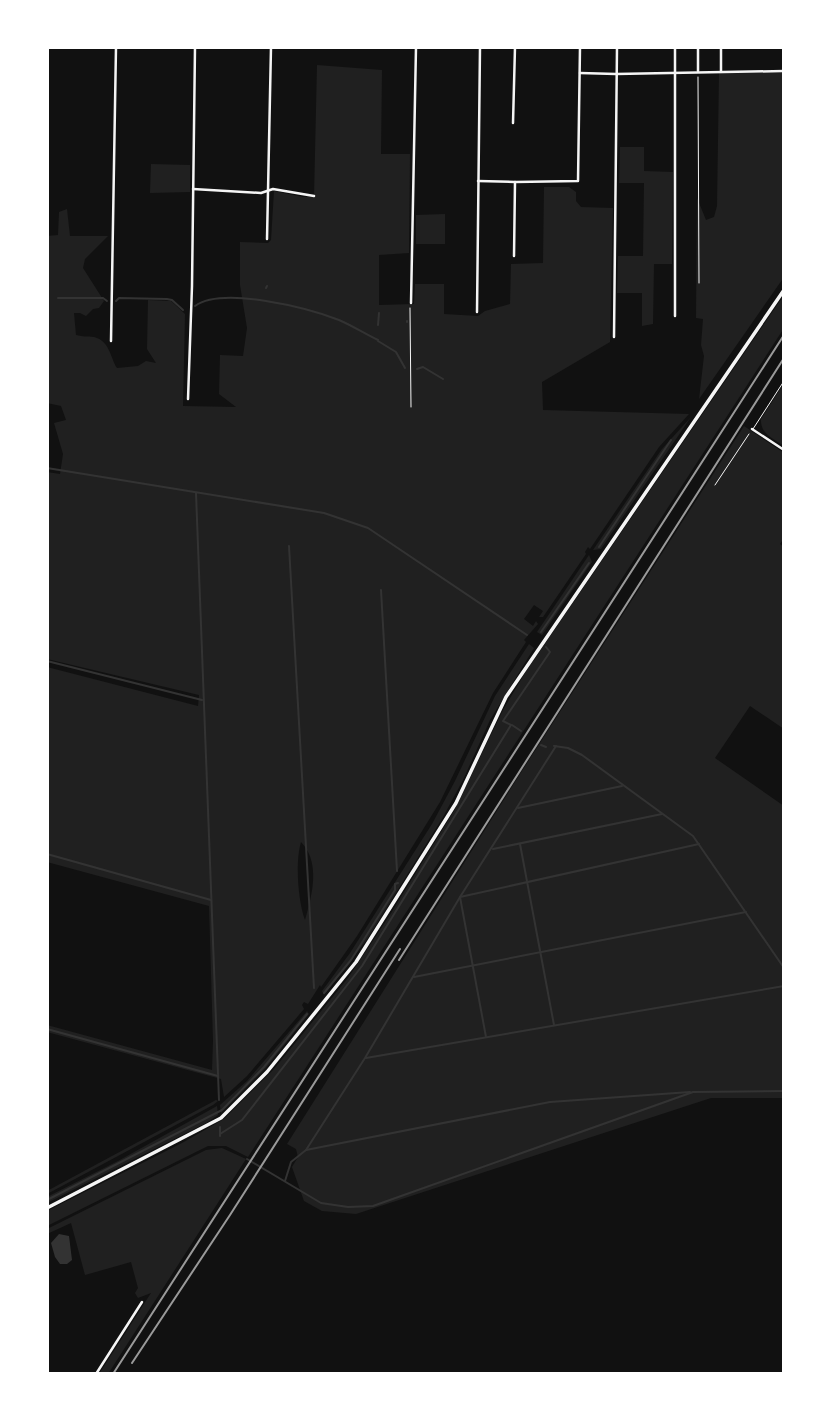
<svg xmlns="http://www.w3.org/2000/svg" width="831" height="1421" viewBox="0 0 831 1421" font-family="'Open Sans',sans-serif">
<style>
.green{fill:#202020;fill-rule:evenodd}
.water{fill:#333}
.lines{fill:none;stroke-linecap:round;stroke-linejoin:round}
.stream{stroke:#333;stroke-width:2}
.path{stroke:#f5f5f5;stroke-width:1}
.service{stroke:#f5f5f5;stroke-width:1}
.minor{stroke:#f5f5f5;stroke-width:2.5}
.tertiary{stroke:#f5f5f5;stroke-width:3.5}
.rail{stroke:#9a9a9a;stroke-width:2}
</style>
<rect width="100%" height="100%" fill="#111"/>
<g class="green">
<path d="M317,65L382,70L381,154H410L409,253L379,255V305L414,304L415,284H444V314L478,316L485,311L510,304L511,264L543,263L544,187H569L576,192V201L581,207L613,208L610,342L542,382L543,410L689,414L659,447L590,549L588,547L585,552L586,554L543,617H539L543,611L534,605L524,619L533,626L536,621L538,624L524,640L526,642L493,693L440,802L357,936L321,987L320,985L308,1004L304,1002L302,1005L304,1009L247,1076L224,1097L221,1079L47,1032V1025L212,1070L213,1041L209,906L47,862V667L198,706L199,695L47,659V472L60,474L63,454L54,423L66,420L61,406L47,403V236L58,235L59,212L67,209L70,236H108L85,259L83,268L104,301L99,308L93,309L86,316L80,313H74L76,335C83,337 87,336 94,337C110,341 110,357 117,368L138,366L146,361L156,363L147,349L148,300L171,301L185,314L183,406L236,407L219,394L220,355L243,356L247,328L240,285V242L268,243L271,240L274,191L303,197H314ZM301,842C321,863 312,895 305,920C298,901 295,862 301,842Z"/>
<polygon points="719,73 784,73 784,277 699,399 704,356 701,345 703,319 696,318 697,198 706,220 714,217 717,206"/>
<polygon points="620,147 644,147 644,171 673,172 672,264 654,264 653,324 642,326 642,293 617,293 618,256 643,256 644,183 619,183"/>
<polygon points="151,164 190,165 190,192 150,193"/>
<polygon points="445,214 445,244 416,244 416,215"/>
<polygon points="784,295 784,328 248,1157 226,1146 208,1146 47,1226 47,1211 182,1143 224,1119 274,1069 348,978 388,918 454,811 503,710 525,673"/>
<path d="M784,383V446C773,438 760,434 761,419Z"/>
<polygon points="691,417 601,549 593,550 662,449"/>
<polygon points="744,426 784,453 784,538 780,544 784,547 784,729 750,706 715,758 784,806 784,1098 711,1098 356,1214 322,1211 304,1201 292,1167 298,1157 296,1149 287,1144 520,774"/>
<polygon points="589,555 592,562 542,635 537,632"/>
<polygon points="529,644 534,648 490,720 463,780 443,817 366,941 324,995 322,991 350,953 432,824 455,781 495,696"/>
<polygon points="307,1011 309,1014 266,1068 221,1113 220,1105 247,1081"/>
<polygon points="216,1100 218,1101 213,1105 47,1194 47,1191"/>
<polygon points="217,1106 218,1115 206,1123 47,1203 47,1197 118,1161"/>
<polygon points="222,1148 246,1159 108,1374 99,1374 151,1293 138,1298 135,1293 138,1288 131,1262 85,1275 71,1223 47,1234 47,1229 206,1150"/>
</g>
<polygon class="water" points="59,1234 69,1236 72,1260 67,1264 60,1264 55,1257 51,1243"/>
<g class="lines">
<g class="stream">
<polyline points="266,288 267,286"/>
<polyline points="58,298 103,298 107,301"/>
<polyline points="116,301 119,298 167,299 172,300 183,310"/>
<path d="M195,306C223,286 308,308 339,320C353,326 367,335 378,340"/>
<polyline points="407,322 407,321"/>
<polyline points="378,325 379,313"/>
<polyline points="378,341 396,352 405,368"/>
<polyline points="417,369 423,367 443,379"/>
<polyline points="47,468 324,513 368,528 527,635"/>
<polyline points="196,493 219,1100"/>
<polyline points="289,546 314,988"/>
<polyline points="599,547 671,440"/>
<polyline points="381,590 397,871"/>
<polyline points="541,632 589,563"/>
<polyline points="47,661 202,700"/>
<polyline points="512,725 521,731"/>
<polyline points="541,745 546,747"/>
<polyline points="554,746 568,748 582,755 693,836 784,968"/>
<polyline points="518,808 622,786"/>
<polyline points="520,844 554,1025"/>
<polyline points="493,849 662,814"/>
<polyline points="47,854 211,900"/>
<polyline points="414,977 746,912"/>
<polyline points="324,993 351,960 395,890 395,884 398,883"/>
<polyline points="47,1029 218,1076"/>
<polyline points="486,1037 460,897 699,844"/>
<polyline points="366,1058 784,986"/>
<polyline points="220,1127 220,1136"/>
<polyline points="220,1134 242,1120 362,966 511,725 503,721 550,652 546,647"/>
<polyline points="306,1150 365,1058 460,897 556,746"/>
<polyline points="247,1159 321,1203 348,1207 373,1206 693,1092 784,1091"/>
<polyline points="285,1181 291,1162 306,1150 550,1102 690,1092"/>
<polyline points="47,1200 222,1110 264,1067 307,1014"/>
</g>
<g class="path">
<polyline points="698,77 699,283"/>
<polyline points="410,308 411,407"/>
<polyline points="715,485 749,434"/>
</g>
<polyline class="service" points="753,429 784,381"/>
<g class="minor">
<polyline points="698,71 698,47"/>
<polyline points="721,71 721,47"/>
<polyline points="580,73 616,74 784,71"/>
<polyline points="513,123 515,47"/>
<polyline points="478,181 515,182 514,256"/>
<polyline points="515,182 578,181 580,47"/>
<polyline points="193,189 261,193 273,189 314,196"/>
<polyline points="267,239 271,47"/>
<polyline points="411,303 416,47"/>
<polyline points="477,312 480,47"/>
<polyline points="675,316 675,47"/>
<polyline points="614,337 617,47"/>
<polyline points="111,341 116,47"/>
<polyline points="188,399 192,286 195,47"/>
<polyline points="752,429 784,450"/>
<polyline points="96,1374 142,1302"/>
</g>
<polyline class="tertiary" points="47,1208 221,1118 267,1072 356,962 456,803 506,697 784,290"/>
<g class="rail">
<polyline points="399,960 784,358"/>
<polyline points="132,1363 230,1215 400,949"/>
<polyline points="113,1374 784,335"/>
</g>
</g>
<rect width="831" height="1421" fill="none" stroke="#ffffff" stroke-width="98"/>
</svg>
